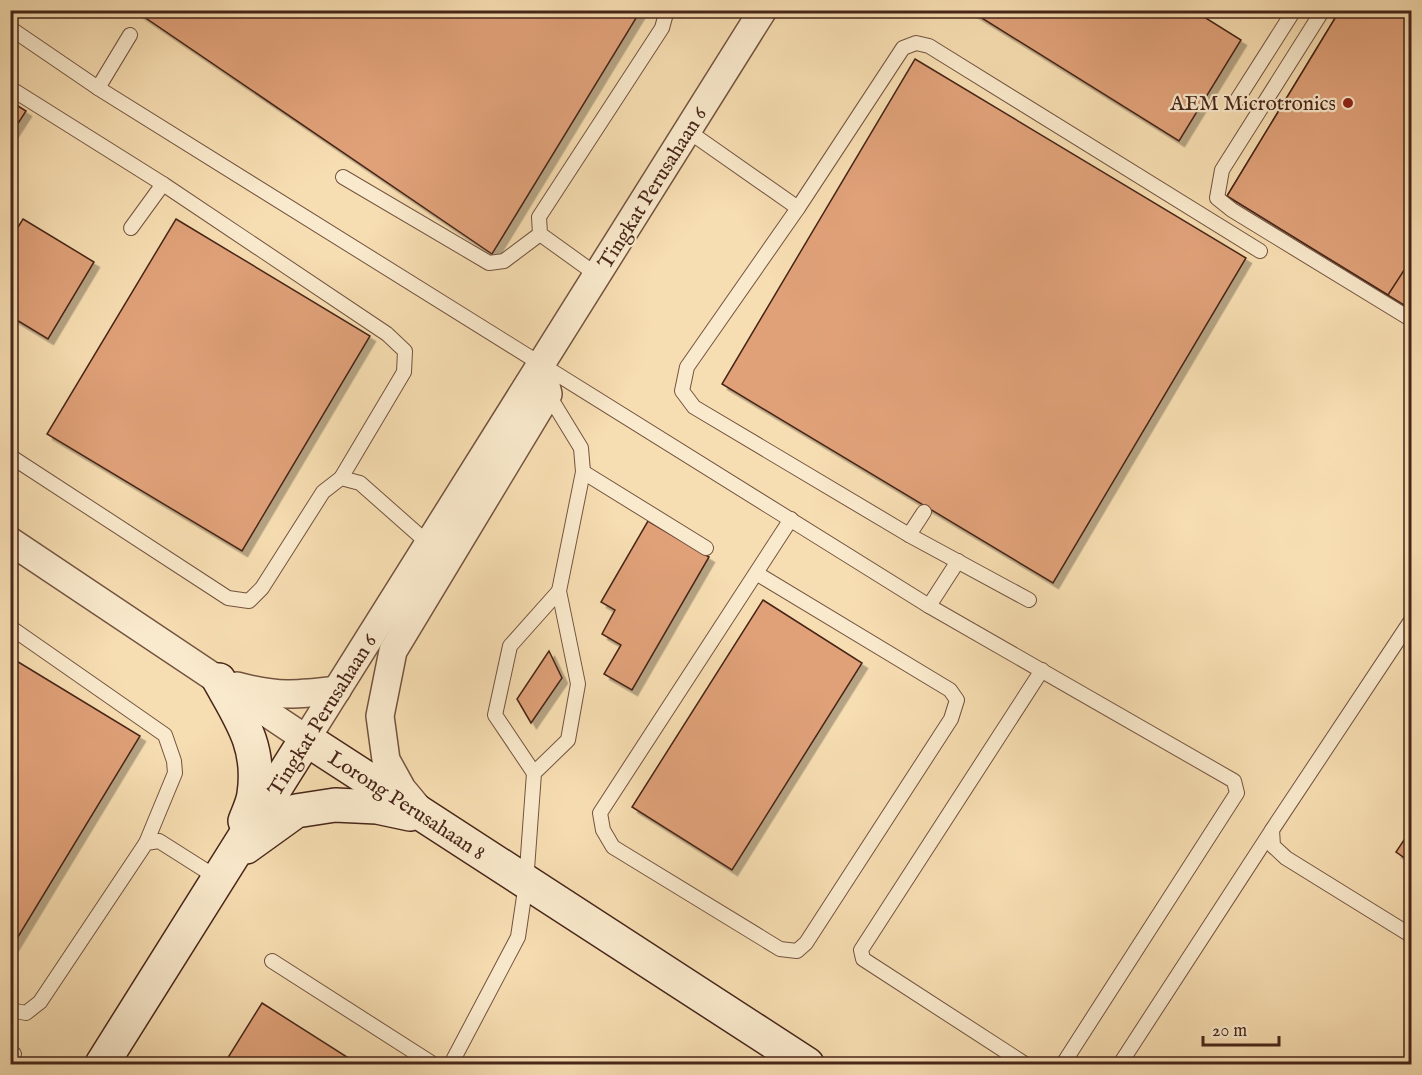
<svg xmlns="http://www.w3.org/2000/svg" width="1422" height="1075" viewBox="0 0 1422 1075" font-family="'IM FELL English',serif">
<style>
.building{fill:#e0a179;stroke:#472519;stroke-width:1.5;filter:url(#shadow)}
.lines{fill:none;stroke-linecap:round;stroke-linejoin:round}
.lane-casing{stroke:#73533f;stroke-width:16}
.street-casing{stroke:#73533f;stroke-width:30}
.secondary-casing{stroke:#472519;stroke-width:36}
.lane{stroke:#faeacd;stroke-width:14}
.street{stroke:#faeacd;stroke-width:27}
.secondary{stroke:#faeacd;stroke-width:33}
.poi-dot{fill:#8f2418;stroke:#faeacd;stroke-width:2}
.labels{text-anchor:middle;stroke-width:4.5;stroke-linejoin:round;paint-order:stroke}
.poi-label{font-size:21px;fill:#472519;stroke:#faeacd;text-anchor:end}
.street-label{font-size:21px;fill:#472519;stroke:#faeacd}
</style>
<defs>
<filter id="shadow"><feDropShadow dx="5.5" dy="5.5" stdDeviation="0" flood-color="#0004"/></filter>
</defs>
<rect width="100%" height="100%" fill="#f7deb2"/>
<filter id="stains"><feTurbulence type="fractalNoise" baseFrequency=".00333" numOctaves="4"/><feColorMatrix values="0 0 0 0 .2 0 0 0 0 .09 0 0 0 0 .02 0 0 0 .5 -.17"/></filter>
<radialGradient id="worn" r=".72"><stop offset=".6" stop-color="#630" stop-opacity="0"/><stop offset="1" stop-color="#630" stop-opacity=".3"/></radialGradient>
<g class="building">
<polygon points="134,10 641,10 492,254"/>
<polygon points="969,10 1193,10 1241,40 1179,141"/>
<polygon points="1340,10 1412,10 1412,310 1227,196"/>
<polygon points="1340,10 1412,10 1412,258 1388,295 1227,196"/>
<polygon points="915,59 1246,258 1053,583 722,384"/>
<polygon points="10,101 26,111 10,136"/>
<polygon points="23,219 94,262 48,339 10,316 10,240"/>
<polygon points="176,219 370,336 242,551 47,434"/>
<polygon points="648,521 709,557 632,690 604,674 621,645 602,634 615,610 601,602"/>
<polygon points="763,600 862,663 732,870 632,807"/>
<polygon points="549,651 562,678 531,723 517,699"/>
<polygon points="10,657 140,736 10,950"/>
<polygon points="1412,828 1412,863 1396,852"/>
<polygon points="262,1003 358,1064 224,1064"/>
</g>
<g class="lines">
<g class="lane-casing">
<g id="lane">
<polyline points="1323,10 1222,170 1217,198 1232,210 1412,320"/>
<polyline points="10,28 98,88"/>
<polyline points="130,35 98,88 929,606 1234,781 1237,793 1063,1064"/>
<polyline points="10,88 163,184 387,334 405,351 404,372 341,478"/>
<polyline points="1237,100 1293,12"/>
<polyline points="688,131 798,208 903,48 916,43 929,46 1260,251"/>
<polyline points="343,177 489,263 504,261 540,234"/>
<polyline points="798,208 687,367 682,391 694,407 909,535 1029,600"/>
<polyline points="131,228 163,184"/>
<polyline points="597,275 540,234 539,217 662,28 667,10"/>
<polyline points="10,456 228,598 249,601 262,588 323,492 341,478 360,483 429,544"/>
<polyline points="583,472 706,548"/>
<polyline points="909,535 924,512"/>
<polyline points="756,573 950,690 957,700 951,719 806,943 797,951 780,949 613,847 603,830 600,813 791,519"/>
<polyline points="929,606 958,561"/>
<polyline points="1412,619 1272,830 1273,846 1286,858 1412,936"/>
<polyline points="10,627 165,735 174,761 175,773 146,843"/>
<polyline points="534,773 495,715 510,646 559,591"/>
<polyline points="272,961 433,1064"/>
<polyline points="10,1010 26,1013 40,1002 146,843 159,841 219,879"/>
<polyline points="10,1060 14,1054"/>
<polyline points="451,1064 518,937 526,883 534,773 568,740 578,684 559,591 583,472 581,448 548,394"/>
<polyline points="1025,1064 863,959 861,950 1042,670"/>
<polyline points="1120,1064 1272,830"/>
</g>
</g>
<g class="street-casing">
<g id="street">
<polyline points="10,541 306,739 763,10"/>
<path d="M237,686C278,697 297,695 337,690"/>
<polyline points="417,807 402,789 386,760 380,716 393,651 548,394 541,365"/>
</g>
</g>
<g class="secondary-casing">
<g id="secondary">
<path d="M219,680C241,719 261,747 254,794C253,803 248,813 245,821"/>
<polyline points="246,847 296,811 335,805 377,807 410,814"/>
<polyline points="102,1064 306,739 807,1064"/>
</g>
</g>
<use href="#lane" class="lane"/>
<use href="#street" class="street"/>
<use href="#secondary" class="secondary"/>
</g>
<circle class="poi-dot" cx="1348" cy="103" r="6"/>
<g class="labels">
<g class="poi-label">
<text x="1336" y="110">AEM Microtronics</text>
</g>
<g class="street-label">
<text transform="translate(652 188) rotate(-58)" y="7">Tingkat Perusahaan 6</text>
<text transform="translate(322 715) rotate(-58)" y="7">Tingkat Perusahaan 6</text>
<text transform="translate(407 805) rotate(33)" y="7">Lorong Perusahaan 8</text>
</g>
</g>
<rect width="1422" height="1075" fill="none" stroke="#f7deb2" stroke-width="36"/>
<rect x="12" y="12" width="1398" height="1051" fill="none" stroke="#472519" stroke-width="3"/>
<rect x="18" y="18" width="1386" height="1039" fill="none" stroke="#472519" stroke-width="1.5"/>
<path d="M1203 1036v9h76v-9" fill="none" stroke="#472519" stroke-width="3"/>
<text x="1212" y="1036" font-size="18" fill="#472519" stroke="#faeacd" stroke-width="4.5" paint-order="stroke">20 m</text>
<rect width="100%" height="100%" filter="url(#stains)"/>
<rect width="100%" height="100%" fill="url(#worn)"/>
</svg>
